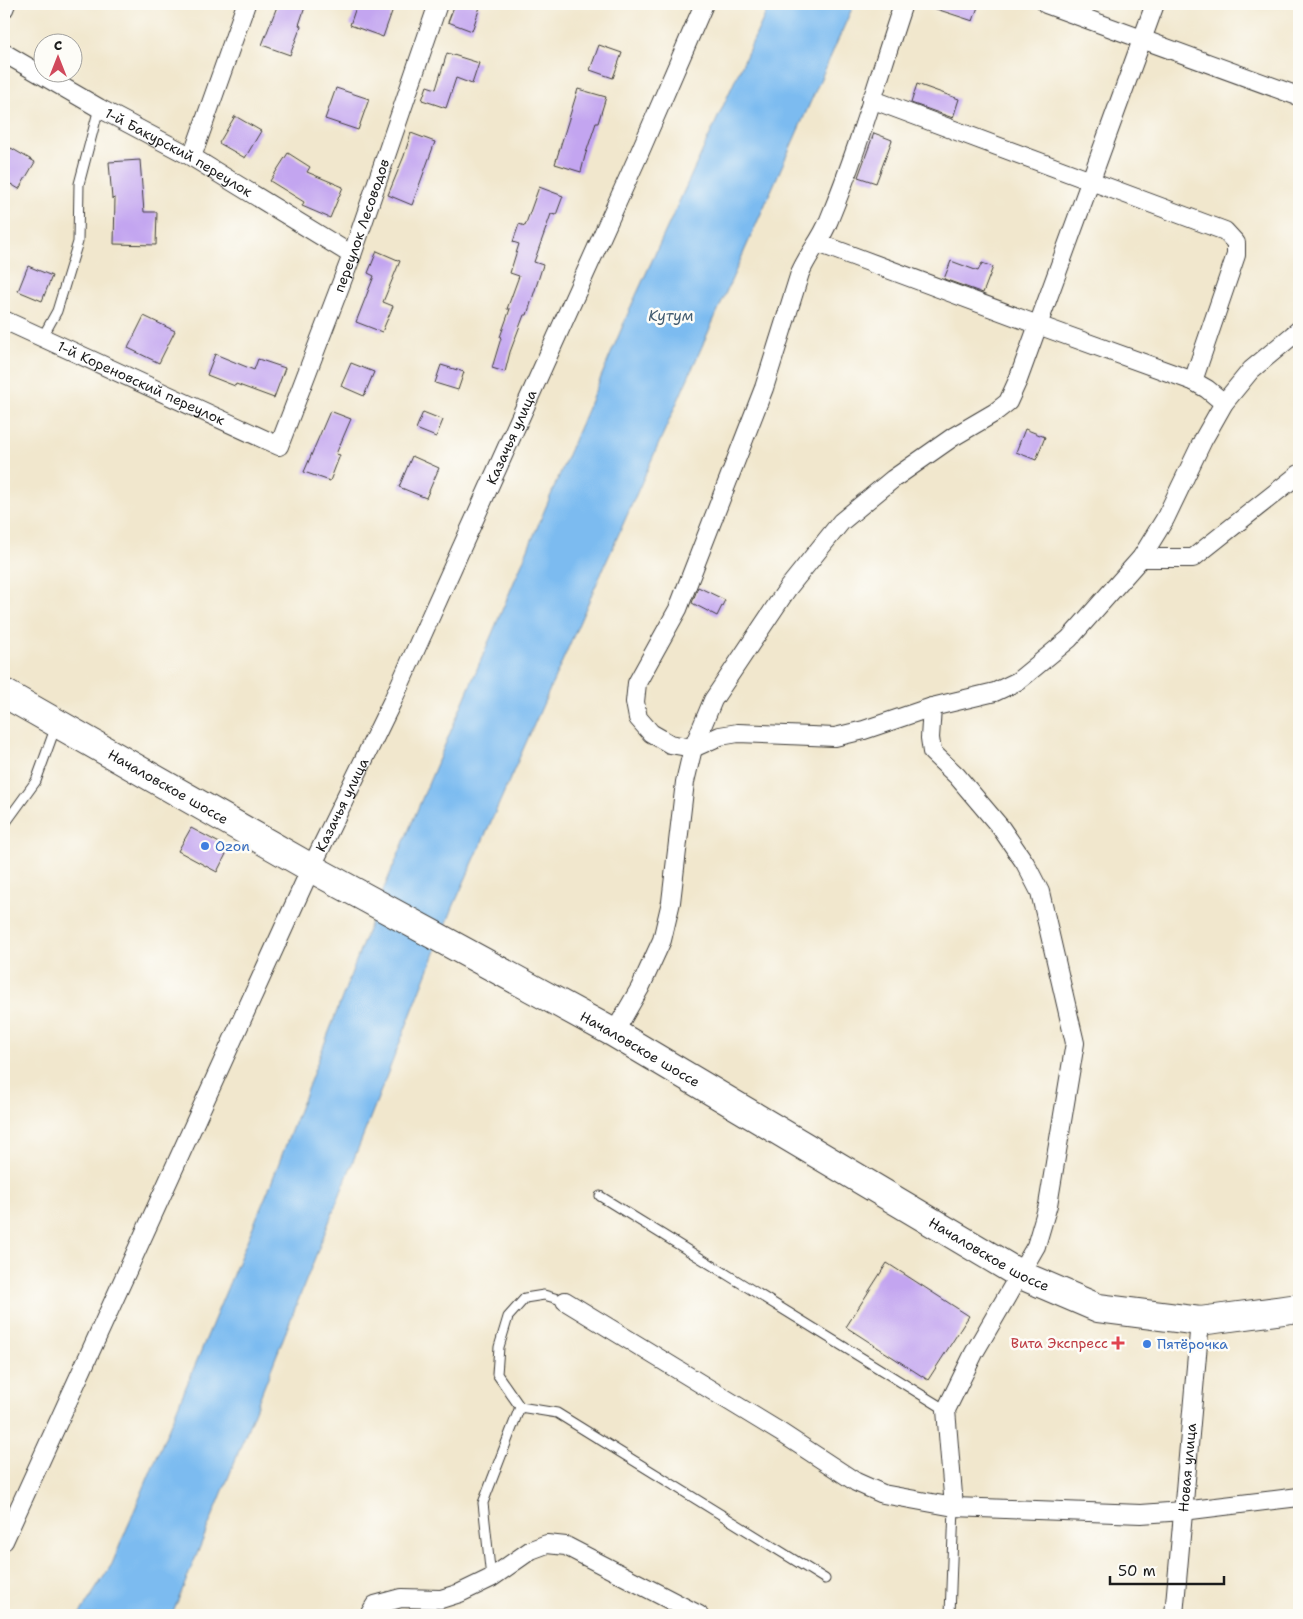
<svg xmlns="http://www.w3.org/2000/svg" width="1303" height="1619" viewBox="0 0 1303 1619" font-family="'Shantell Sans',sans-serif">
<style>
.water{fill:#7cbbf0;stroke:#4c6c86}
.building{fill:#c3a5f0}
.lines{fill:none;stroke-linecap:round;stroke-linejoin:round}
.lane-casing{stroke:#3c3a37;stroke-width:11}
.street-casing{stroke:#3c3a37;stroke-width:20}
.primary-casing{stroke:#3c3a37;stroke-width:30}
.lane{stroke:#fff;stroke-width:9}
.street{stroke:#fff;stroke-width:18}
.primary{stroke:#fff;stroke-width:28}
.shop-dot{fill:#3f7fe0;stroke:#fdfcf7;stroke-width:2}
.health-dot{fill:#e0444e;stroke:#fdfcf7;stroke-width:2}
.labels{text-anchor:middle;stroke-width:5;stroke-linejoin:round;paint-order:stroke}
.street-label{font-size:14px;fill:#1c1c1c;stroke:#fdfcf7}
.shop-label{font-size:14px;fill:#366cbe;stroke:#fdfcf7;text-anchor:start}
.health-label{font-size:14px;fill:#be3a42;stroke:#fdfcf7;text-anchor:end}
.water-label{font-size:15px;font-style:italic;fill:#425c71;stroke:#fdfcf7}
</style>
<rect width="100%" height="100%" fill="#fdfcf7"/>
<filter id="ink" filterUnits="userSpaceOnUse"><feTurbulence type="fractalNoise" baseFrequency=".02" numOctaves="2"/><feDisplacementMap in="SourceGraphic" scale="10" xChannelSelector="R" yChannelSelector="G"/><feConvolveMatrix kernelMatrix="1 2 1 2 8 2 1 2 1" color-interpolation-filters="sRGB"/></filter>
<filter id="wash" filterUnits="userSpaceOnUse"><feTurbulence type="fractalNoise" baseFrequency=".0096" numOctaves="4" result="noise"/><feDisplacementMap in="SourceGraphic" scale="20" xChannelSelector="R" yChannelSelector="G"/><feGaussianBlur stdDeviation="1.12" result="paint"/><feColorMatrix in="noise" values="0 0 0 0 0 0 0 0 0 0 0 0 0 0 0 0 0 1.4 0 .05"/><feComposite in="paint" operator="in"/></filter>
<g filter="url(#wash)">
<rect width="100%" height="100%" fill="#f1e7cd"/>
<polygon class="water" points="770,4 854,4 454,905 227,1481 172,1615 79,1615 112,1564 272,1181 382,893 632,304"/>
<g id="blocks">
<g class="building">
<polygon points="278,4 306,4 299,25 301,26 290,55 262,45"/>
<polygon points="357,4 388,4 394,6 383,37 350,25"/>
<polygon points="455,4 471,4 480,7 472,31 448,22"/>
<polygon points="927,4 979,4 973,21 927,6"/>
<polygon points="599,45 622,53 613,78 590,70"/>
<polygon points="447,53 479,63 472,84 456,78 446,108 422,100 427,86 436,89"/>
<polygon points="917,84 959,99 953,118 911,103"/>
<polygon points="336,88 369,99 358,130 325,119"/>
<polygon points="578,89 606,97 598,123 596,123 585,156 581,172 555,164"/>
<polygon points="235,116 261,131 245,158 219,143"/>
<polygon points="411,133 435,142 412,205 388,195 404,156"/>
<polygon points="874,133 892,140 876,183 858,177"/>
<polygon points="11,148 35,162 19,189 4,180 4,161"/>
<polygon points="288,153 310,167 307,172 343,187 330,218 302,206 304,202 270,181"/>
<polygon points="140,160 144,212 157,212 156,245 114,244 115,198 112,199 109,162"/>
<polygon points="539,187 563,196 556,215 551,214 534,262 543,265 527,315 524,315 510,352 505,372 492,368 501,338 500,337 510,309 507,309 519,276 510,273 519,244 513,242 519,224 525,226"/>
<polygon points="377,251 400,261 383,302 393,306 382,332 356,322 374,276 368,273"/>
<polygon points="951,261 978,271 982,263 993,267 983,293 944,279"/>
<polygon points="28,266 52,276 42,301 18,291"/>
<polygon points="144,316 175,331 159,363 128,348"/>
<polygon points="215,354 254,370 258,359 285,368 274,398 236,384 235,386 207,375"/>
<polygon points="351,363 374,372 364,396 341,386"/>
<polygon points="441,365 464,372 458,390 435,383"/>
<polygon points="330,411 351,419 336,454 340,455 330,481 304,472"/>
<polygon points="423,412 443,420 436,437 416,429"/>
<polygon points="1025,429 1045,437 1036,460 1016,452"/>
<polygon points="412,456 439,468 426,498 399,487"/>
<polygon points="698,587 725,600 717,616 692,603"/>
<polygon points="191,828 229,848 217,872 178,851"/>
<polygon points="887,1263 969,1316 928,1380 846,1327"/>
</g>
</g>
</g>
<g filter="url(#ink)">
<use href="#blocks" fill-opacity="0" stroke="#3c3a37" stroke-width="1"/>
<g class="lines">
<g class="lane-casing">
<g id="lane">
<polyline points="42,338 57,311 78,242 79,184 99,108"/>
<polyline points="4,825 36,781 56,726"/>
<polyline points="600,1196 946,1410"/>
<polyline points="520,1407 557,1413 825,1579"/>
<polyline points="491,1578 483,1503 520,1407 497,1374 499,1347 508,1317 525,1298 544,1295 565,1301"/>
<polyline points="950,1615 954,1507"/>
</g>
</g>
<g class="street-casing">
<g id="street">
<path d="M903,4C879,76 858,150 829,220C822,239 808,254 800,273L764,388L678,609L637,683L635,702L638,718L651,733L670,744L693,748L720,736L738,733L835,737L864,730L932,707L995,692L1018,681L1069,639L1141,558L1165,519L1203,440L1224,403L1251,370L1299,330"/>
<polyline points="1046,4 1295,95"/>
<polyline points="4,9 6,4"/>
<path id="s1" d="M4,53L99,108L192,157L352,255"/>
<polyline points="871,99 1225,231 1236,243 1236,255 1193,381"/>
<polyline points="192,157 246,4"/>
<polyline points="818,243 1038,325 1193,381 1207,389 1224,403"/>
<path id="s2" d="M4,320L279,446L352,255L438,4"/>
<polyline points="1141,558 1193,558 1299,474"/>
<polyline points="932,707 930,738 932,752 957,776 1001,828 1025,863 1040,892 1075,1043 1048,1205 1036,1246 974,1353 946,1410 954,1507"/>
<polyline points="614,1033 640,988 662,940 671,902 685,782 693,748 713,700 788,588 841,522 893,479 953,437 994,413 1008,402 1018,380 1155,4"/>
<polyline points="565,1301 780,1432 856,1482 883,1494 954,1507 1141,1514 1183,1511 1299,1497"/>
<path id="s3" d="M4,1541L311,868L392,702L639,154L704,4"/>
<polyline points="369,1615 375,1605 401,1598 441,1599 460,1593 491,1578 531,1550 547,1544 566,1546 699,1615"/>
<path id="s4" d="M1174,1615L1200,1321"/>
</g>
</g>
<g class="primary-casing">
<g id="primary">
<path id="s5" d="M4,693L311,868L614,1033L1021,1275L1098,1308L1200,1321L1299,1308"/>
</g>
</g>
<use href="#lane" class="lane"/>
<use href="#street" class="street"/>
<use href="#primary" class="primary"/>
</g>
</g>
<g class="shop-dot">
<circle cx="205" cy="846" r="5"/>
<circle cx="1147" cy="1344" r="5"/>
</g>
<path class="health-dot" d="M1115.5 1335.5h5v5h5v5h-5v5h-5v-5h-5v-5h5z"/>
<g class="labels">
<g class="street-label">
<text dy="5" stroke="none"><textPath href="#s1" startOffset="201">1-й Бакурский переулок</textPath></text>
<text dy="5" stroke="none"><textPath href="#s2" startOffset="538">переулок Лесоводов</textPath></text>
<text dy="5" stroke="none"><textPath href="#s2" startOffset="151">1-й Кореновский переулок</textPath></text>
<text dy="5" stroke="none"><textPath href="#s3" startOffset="1215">Казачья улица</textPath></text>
<text dy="5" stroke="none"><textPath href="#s5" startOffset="189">Началовское шоссе</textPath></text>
<text dy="5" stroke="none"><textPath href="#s3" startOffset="810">Казачья улица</textPath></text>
<text dy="5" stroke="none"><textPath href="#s5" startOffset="729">Началовское шоссе</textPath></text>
<text dy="5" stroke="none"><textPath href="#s5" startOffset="1134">Началовское шоссе</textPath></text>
<text dy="5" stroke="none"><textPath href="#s4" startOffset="148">Новая улица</textPath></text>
</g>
<g class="shop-label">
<text x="215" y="851">Ozon</text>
<text x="1157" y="1349">Пятёрочка</text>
</g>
<g class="health-label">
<text x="1108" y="1348">Вита Экспресс</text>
</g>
<g class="water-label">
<text x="671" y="321">Кутум</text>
</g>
</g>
<rect width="1303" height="1619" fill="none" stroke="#fdfcf7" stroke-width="20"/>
<g transform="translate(58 58)"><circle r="24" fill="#fdfcf7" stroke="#a3a29f"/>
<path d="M0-4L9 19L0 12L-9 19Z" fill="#d1495b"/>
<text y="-8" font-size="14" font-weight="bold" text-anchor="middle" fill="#1c1c1c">С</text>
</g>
<path d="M1110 1576v8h114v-8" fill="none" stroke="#1c1c1c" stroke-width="2.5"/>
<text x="1118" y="1576" font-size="15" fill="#1c1c1c" stroke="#fdfcf7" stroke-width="4" paint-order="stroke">50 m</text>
</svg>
